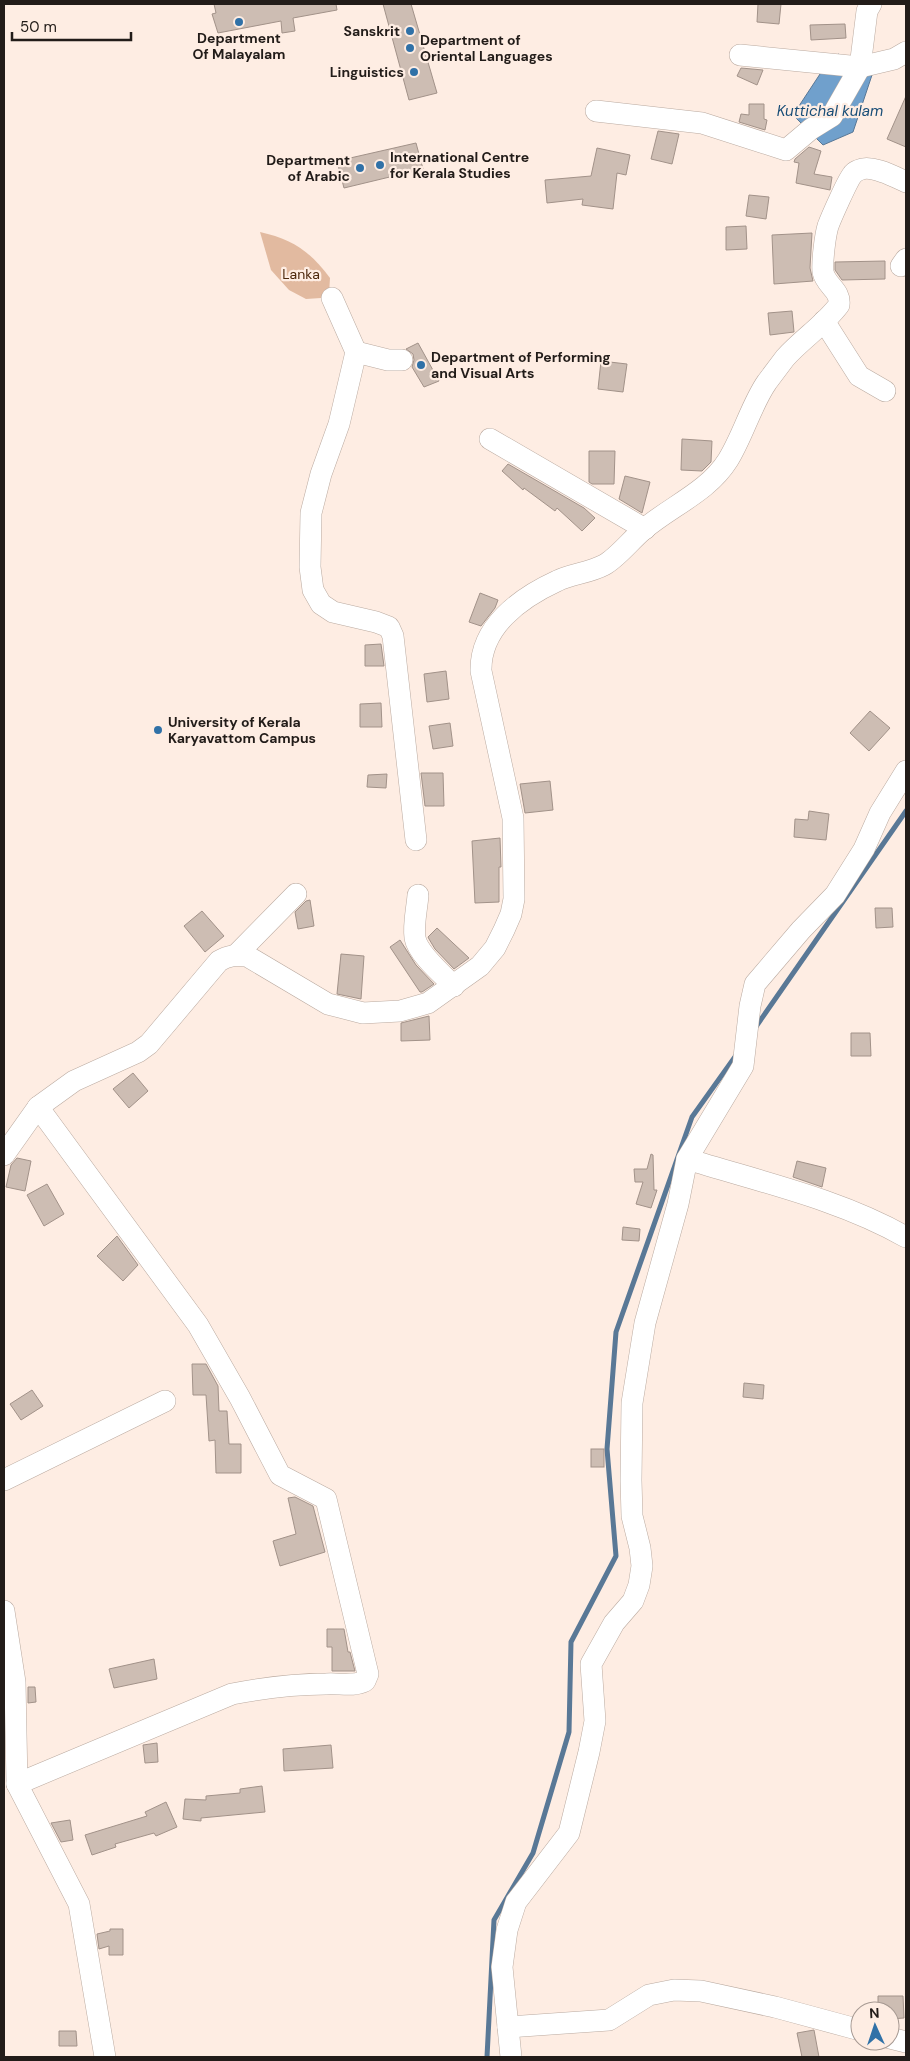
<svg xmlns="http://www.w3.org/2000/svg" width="910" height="2061" viewBox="0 0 910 2061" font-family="'DM Sans',sans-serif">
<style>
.green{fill:#e2baa0}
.water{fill:#70a0cc;stroke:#597896}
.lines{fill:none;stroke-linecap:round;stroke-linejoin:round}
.stream{stroke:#597896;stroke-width:5}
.building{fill:#cdbdb3;stroke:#a29289}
.minor-casing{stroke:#baaaa0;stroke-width:22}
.minor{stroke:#fff;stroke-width:21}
.poi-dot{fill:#3071a7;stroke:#feede3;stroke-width:2}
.labels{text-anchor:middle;stroke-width:4.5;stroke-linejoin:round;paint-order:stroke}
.poi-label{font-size:14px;font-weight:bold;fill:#221c19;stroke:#feede3;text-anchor:start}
.park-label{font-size:14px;fill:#4d280c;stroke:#feede3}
.water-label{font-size:15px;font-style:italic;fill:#184d77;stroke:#feede3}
</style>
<rect width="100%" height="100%" fill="#feede3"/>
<path class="green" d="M260,232C292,239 310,251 330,278L329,294L321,298L306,299L289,290L271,270Z"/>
<polygon class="water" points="838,54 874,69 853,132 823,145 793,115 822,71"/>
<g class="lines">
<g class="stream">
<polyline points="755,1028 906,811"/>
<polyline points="487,2057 494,1920 533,1853 569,1732 571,1642 616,1556 607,1449 616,1332 692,1117 737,1054"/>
</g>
</g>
<g class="building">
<polygon points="214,4 336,4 337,10 293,18 295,31 282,33 281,21 218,33 212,14 216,13"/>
<polygon points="383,4 411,4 437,93 409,100"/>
<polygon points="758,4 781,4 779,24 757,22"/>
<polygon points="845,24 846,38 811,40 810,25"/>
<polygon points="741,68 763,70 757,85 737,76"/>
<polygon points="906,96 906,147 887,139"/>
<polygon points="749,104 764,104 764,119 767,120 765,130 739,122 741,114 749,115"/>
<polygon points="658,131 679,134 672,164 651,159"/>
<polygon points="416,143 423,169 344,188 337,161"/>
<polygon points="809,147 821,151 814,174 832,177 830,190 796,183 799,163 794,162 795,159"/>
<polygon points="597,148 630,155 626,175 617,173 613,209 582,205 583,199 547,203 545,180 591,176"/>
<polygon points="749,195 769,197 766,219 746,216"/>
<polygon points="746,226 747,249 726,250 726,227"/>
<polygon points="812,233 810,268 813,281 774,284 772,235"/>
<polygon points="885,261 885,279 842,280 835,270 835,262"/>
<polygon points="792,311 794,332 770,335 768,313"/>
<polygon points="418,343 439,381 424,387 412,367 414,360 413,354 406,349"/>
<polygon points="601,361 627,364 623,392 598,389"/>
<polygon points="682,439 712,441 711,462 702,471 681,470"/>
<polygon points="589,451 615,451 614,484 592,484 589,482"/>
<polygon points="508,464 584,508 595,518 582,531 557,508 555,511 524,488 523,490 502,471"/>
<polygon points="625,476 650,482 642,513 619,499"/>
<polygon points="480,593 498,600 495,608 481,626 469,622"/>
<polygon points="381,644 384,666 365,666 365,645"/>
<polygon points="446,671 449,699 427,702 424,674"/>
<polygon points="381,703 382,727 360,727 360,704"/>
<polygon points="870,711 890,728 869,751 850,733"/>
<polygon points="450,723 453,746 433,749 429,726"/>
<polygon points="421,773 443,773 444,806 425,806"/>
<polygon points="387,774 386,788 367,787 368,775"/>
<polygon points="550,781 553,810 525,813 520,784"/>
<polygon points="809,811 829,814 826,840 794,837 795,819 808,820"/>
<polygon points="500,838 501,867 499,867 499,902 475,903 472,841"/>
<polygon points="310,900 314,926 298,929 295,912 306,901"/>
<polygon points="875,908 892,908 893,927 876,928"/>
<polygon points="202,911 224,936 205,952 184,926"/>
<polygon points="437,928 469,958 454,969 435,949 429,939 428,937"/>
<polygon points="400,940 416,965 434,984 422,992 420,992 390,947"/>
<polygon points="341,954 364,956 361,999 337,994"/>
<polygon points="429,1016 430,1040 401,1041 401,1023"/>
<polygon points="851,1033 870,1033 871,1056 851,1056"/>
<polygon points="133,1073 148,1091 129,1108 113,1089"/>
<polygon points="651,1154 653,1155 654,1190 657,1190 651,1208 636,1204 643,1182 635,1182 634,1169 647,1169"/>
<polygon points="17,1158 31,1161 25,1191 6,1187 11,1165"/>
<polygon points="797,1161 826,1168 822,1187 793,1177"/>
<polygon points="47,1184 64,1214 44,1226 27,1195"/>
<polygon points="623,1227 640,1229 639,1241 622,1240"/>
<polygon points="117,1236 138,1265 123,1281 97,1256"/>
<polygon points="192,1364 206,1364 218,1386 219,1411 227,1411 229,1444 241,1444 241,1473 216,1473 215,1440 209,1441 206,1395 193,1395"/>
<polygon points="744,1383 764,1385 763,1399 743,1397"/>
<polygon points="32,1390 43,1406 21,1420 10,1404"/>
<rect x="591" y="1449" width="13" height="18"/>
<polygon points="295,1497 313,1506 325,1552 280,1566 273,1541 296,1534 288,1498"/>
<polygon points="327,1629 344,1629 348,1652 350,1652 355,1671 332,1671 332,1647 327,1647"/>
<polygon points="154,1659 157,1679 114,1688 109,1669"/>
<polygon points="28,1687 35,1687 36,1702 28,1703"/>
<polygon points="157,1743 158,1762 145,1763 143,1745"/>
<polygon points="331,1745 333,1768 284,1771 283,1749"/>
<polygon points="262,1786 265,1812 201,1818 201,1821 183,1819 185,1799 206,1800 206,1796 240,1793 240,1789"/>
<polygon points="166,1802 177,1827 156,1836 154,1833 115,1844 116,1847 92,1855 85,1835 147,1816 145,1812"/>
<polygon points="70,1820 73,1840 61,1842 51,1823"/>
<polygon points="110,1929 123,1929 123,1955 109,1955 109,1946 99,1949 97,1934 110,1931"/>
<polygon points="878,1996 903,1996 904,2018 890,2019 890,2011 878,2011"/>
<polygon points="814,2030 819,2057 802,2057 797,2033"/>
<polygon points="59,2031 76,2031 77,2046 59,2046"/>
</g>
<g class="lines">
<g class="minor-casing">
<g id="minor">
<polyline points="740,55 860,67 894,59 906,52"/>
<polyline points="596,111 702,123 786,150 811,129 832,116 860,67 867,11 871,4"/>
<polyline points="901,266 906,259"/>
<polyline points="332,298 356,352 339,424 321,474 311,513 310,567 313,590 321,604 333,612 376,622 389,627 393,636 416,840"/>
<polyline points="824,321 859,376 885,391"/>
<polyline points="356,352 388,360 402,360"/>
<polyline points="490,439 645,529"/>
<path d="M418,895C417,909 413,924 415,938C418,954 442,974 454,986"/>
<polyline points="236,955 296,894"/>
<path d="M38,1107L198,1325L240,1398L280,1475L326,1499L368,1674L365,1681C353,1687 340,1683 326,1684C295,1684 263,1688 232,1694L17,1784L79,1904L105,2057"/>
<path d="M4,1155L38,1107L74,1081L138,1052L149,1044L219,961C229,955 236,955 247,956L328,1004L363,1013L400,1011L428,1003L480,966L495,948L504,930L511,914L514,899L513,818L481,671C480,627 520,598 557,581C571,574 589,573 604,565C617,558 631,540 643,530C671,506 708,492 728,460C743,436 752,403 767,382C773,374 779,366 785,358C802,339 824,325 839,305C841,290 826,286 823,272C822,262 825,236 828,226C831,218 848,179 853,174C854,172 857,171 859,170C871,164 895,177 906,182"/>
<path d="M687,1159C761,1182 839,1199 906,1237"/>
<polyline points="4,1480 165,1401"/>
<polyline points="4,1611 15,1682 17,1784"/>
<polyline points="508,2027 609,2020 649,1995 674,1990 701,1991 775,2007 860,2030"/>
<polyline points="890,2038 906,2042"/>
<polyline points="511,2057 502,1967 507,1930 516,1902 569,1833 589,1752 595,1721 591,1664 614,1623 633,1601 639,1585 642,1566 640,1548 632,1516 631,1480 632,1403 645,1323 678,1204 687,1159 743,1066 750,1006 755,984 801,930 835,895 864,849 880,813 906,771"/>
</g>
</g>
<use href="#minor" class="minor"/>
</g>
<g class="poi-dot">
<circle cx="239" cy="22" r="5"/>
<circle cx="410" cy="31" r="5"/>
<circle cx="410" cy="48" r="5"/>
<circle cx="414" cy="72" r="5"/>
<circle cx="380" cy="165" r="5"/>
<circle cx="360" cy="168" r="5"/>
<circle cx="421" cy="365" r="5"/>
<circle cx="158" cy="730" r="5"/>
</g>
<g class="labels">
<g class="poi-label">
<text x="400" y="36" text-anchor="end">Sanskrit</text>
<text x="239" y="43" text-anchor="middle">Department<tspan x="239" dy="16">Of Malayalam</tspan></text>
<text x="420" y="45">Department of<tspan x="420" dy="16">Oriental Languages</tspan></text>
<text x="404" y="77" text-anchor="end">Linguistics</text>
<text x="390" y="162">International Centre<tspan x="390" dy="16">for Kerala Studies</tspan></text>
<text x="350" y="165" text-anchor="end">Department<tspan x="350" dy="16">of Arabic</tspan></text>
<text x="431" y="362">Department of Performing<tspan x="431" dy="16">and Visual Arts</tspan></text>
<text x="168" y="727">University of Kerala<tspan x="168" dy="16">Karyavattom Campus</tspan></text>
</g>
<g class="park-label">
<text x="301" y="279">Lanka</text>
</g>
<g class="water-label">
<text x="830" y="116">Kuttichal kulam</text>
</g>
</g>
<rect width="910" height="2061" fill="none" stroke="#221c19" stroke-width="10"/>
<g transform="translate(875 2026) rotate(357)"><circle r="24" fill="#feede3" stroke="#a69992"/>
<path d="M0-4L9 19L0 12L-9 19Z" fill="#3071a7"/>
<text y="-8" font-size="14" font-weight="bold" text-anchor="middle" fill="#221c19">N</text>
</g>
<path d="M12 32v8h119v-8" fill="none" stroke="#221c19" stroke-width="2.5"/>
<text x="20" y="32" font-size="15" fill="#221c19" stroke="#feede3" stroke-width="4" paint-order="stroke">50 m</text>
</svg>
